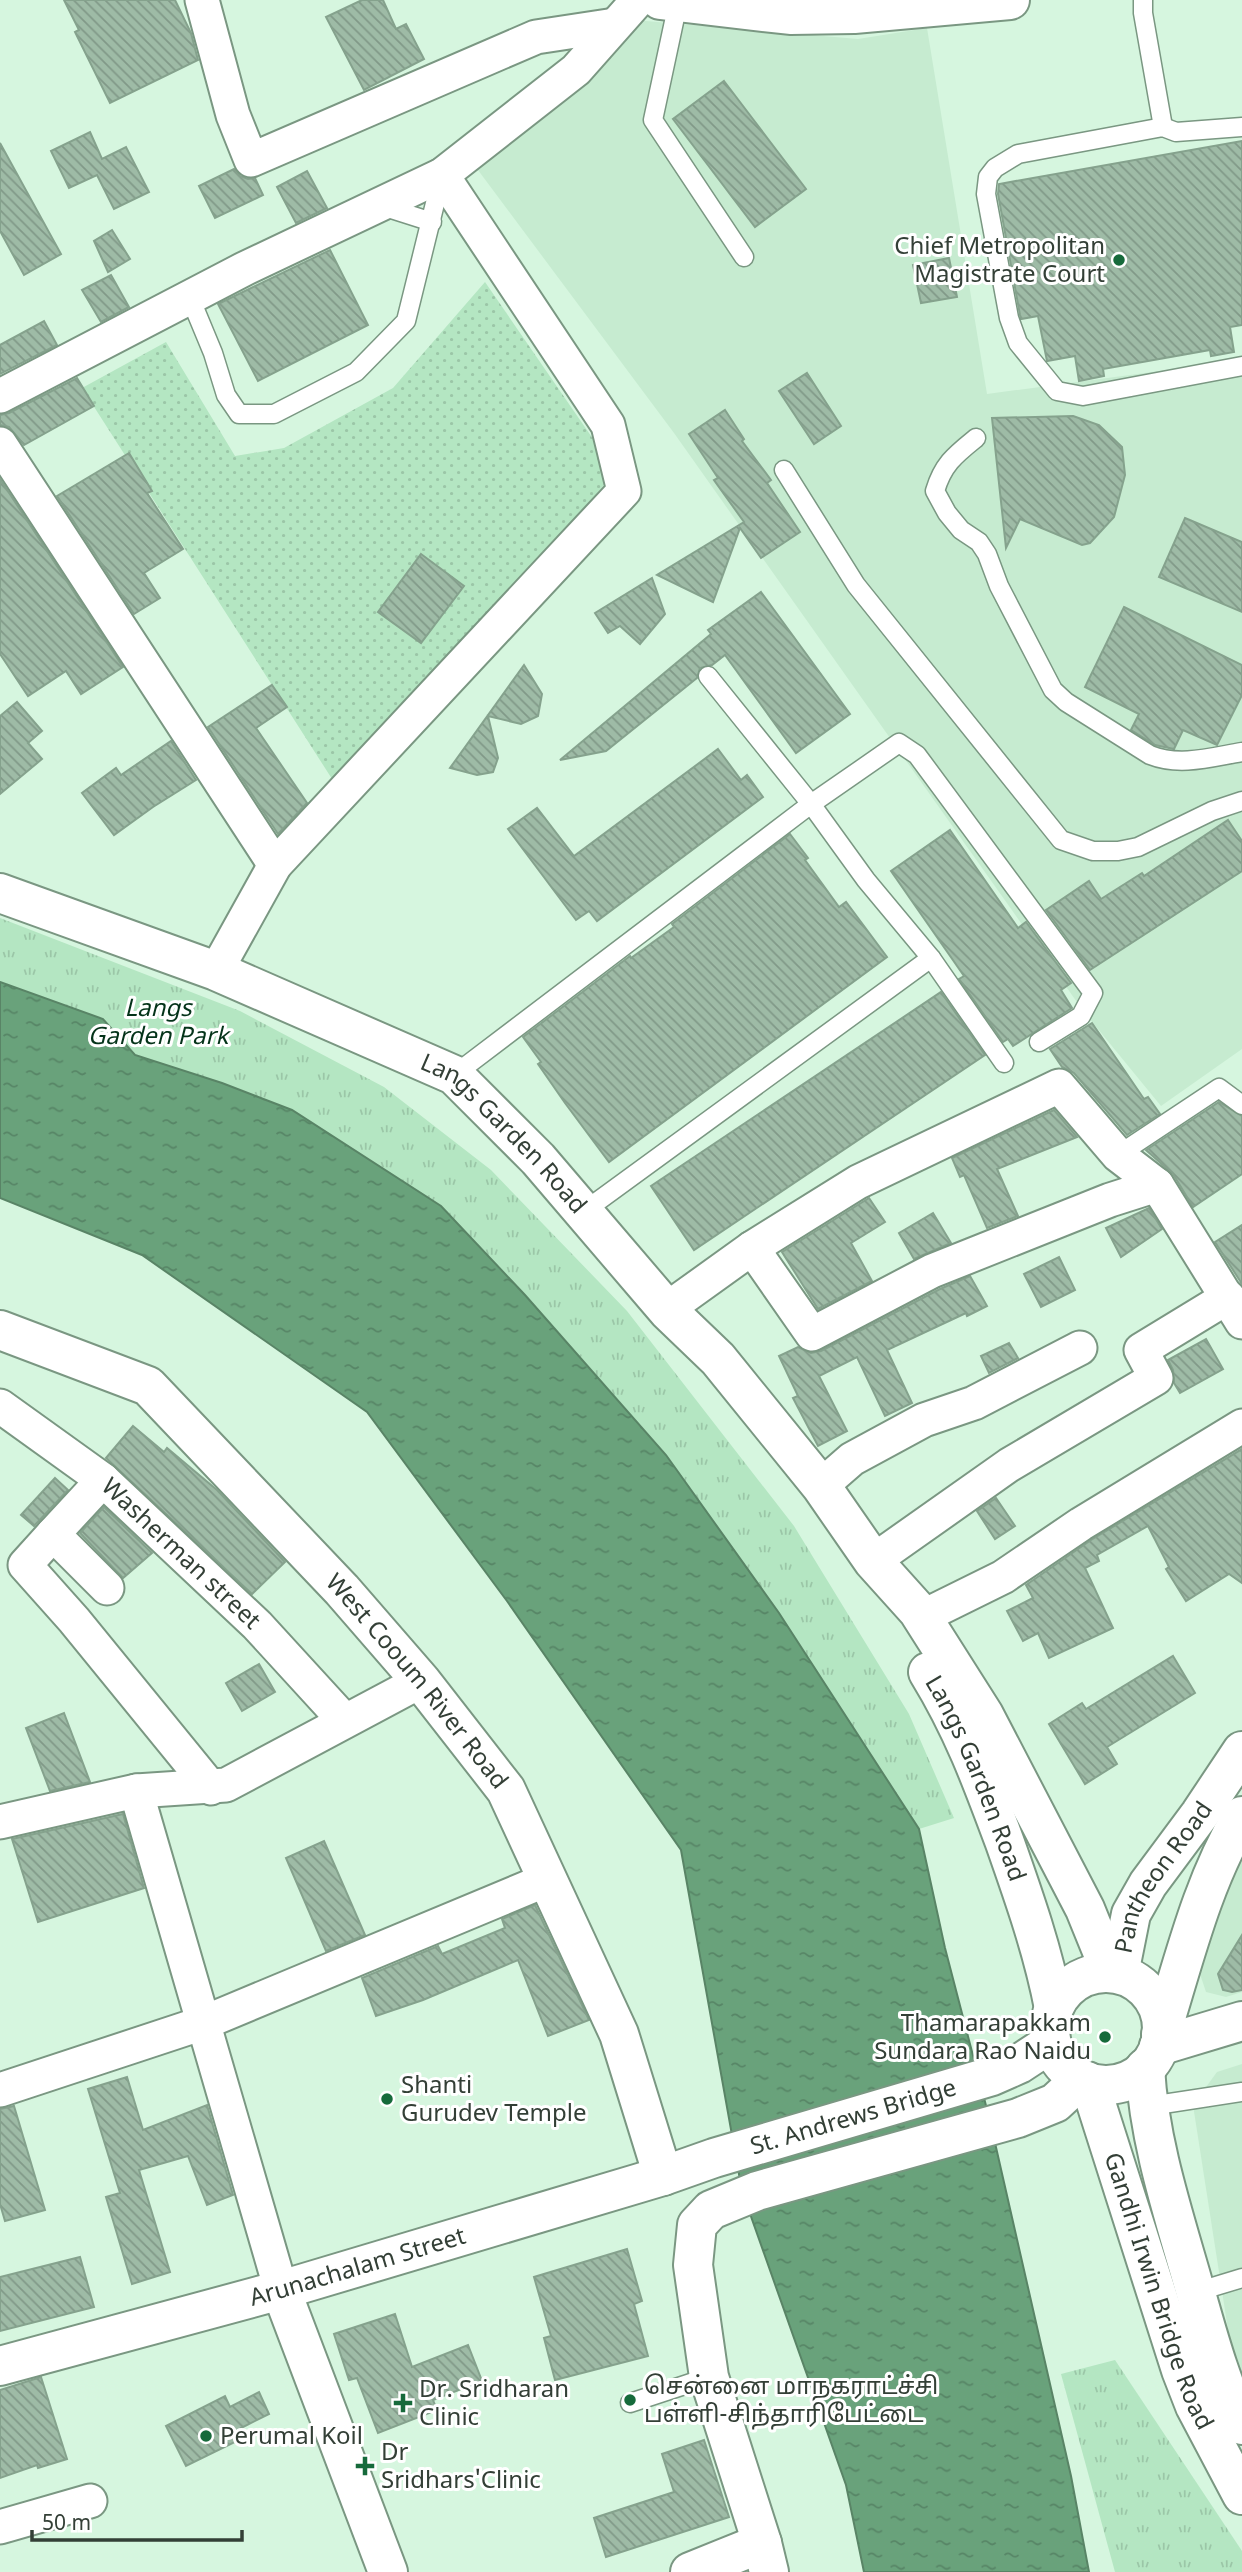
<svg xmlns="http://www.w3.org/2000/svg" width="1242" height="2572" viewBox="0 0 1242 2572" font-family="Georgia,'Noto Sans Tamil',serif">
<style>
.built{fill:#c6ebd0}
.grass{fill:url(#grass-dots)}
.park{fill:url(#park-tufts)}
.water{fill:url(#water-ripples);stroke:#598466;stroke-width:2}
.building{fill:url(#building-back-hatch);stroke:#85a28d;stroke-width:2}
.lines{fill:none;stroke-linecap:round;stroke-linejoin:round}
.lane-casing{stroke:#7a9782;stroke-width:21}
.street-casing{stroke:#7a9782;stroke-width:37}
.secondary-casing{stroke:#7a9782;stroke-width:42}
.lane{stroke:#fff;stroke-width:18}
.street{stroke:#fff;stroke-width:33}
.secondary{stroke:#fff;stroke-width:38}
.poi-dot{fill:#166a3b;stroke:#fff;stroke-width:2.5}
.labels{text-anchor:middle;stroke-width:6;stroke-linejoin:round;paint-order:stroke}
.poi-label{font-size:24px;fill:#333f36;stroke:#fff;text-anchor:start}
.park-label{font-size:24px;font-style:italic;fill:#043319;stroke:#fff}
.street-label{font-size:24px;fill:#333f36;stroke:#fff}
</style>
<defs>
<pattern id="grass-dots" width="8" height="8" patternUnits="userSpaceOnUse" patternTransform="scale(1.75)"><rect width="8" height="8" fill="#b4e6c2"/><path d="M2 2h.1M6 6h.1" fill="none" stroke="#9bc6a7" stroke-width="1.8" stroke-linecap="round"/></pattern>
<pattern id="park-tufts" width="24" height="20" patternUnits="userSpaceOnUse" patternTransform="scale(1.75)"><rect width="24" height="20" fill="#b4e6c2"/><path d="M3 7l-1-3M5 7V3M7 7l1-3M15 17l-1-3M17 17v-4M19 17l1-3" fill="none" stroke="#9bc6a7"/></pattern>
<pattern id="water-ripples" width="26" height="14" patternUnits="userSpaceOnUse" patternTransform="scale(1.75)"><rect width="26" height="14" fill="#69a27b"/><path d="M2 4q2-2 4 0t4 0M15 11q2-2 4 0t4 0" fill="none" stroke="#578566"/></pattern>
<pattern id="building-back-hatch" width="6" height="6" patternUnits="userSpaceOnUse" patternTransform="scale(1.75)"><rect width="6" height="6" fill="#9ebba6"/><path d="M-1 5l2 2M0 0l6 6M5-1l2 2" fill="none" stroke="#819988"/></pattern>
</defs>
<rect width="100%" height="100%" fill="#d6f6df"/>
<g class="built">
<polygon points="634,20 858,39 927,28 987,394 1242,360 1242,1049 1161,1106 1084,1012 674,433 472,162"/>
<polygon points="1242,1844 1242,1992 1226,1997 1206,1992 1199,1971"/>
<polygon points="1242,2064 1242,2397 1236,2381 1193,2105 1217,2072"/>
</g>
<polygon class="grass" points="485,282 600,449 604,485 341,793 82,388 166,342 235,456 284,448 393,388"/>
<g class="park">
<polygon points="0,918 240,1011 384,1087 491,1170 627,1311 794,1526 909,1714 954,1818 919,1829 779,1613 666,1455 525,1295 222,1083 135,1055 103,1019 0,982"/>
<polygon points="1115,2360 1242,2551 1242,2572 1115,2572 1061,2374"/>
</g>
<polygon class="water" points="0,982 103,1019 135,1055 222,1083 292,1110 441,1206 525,1295 666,1455 779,1613 919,1829 945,1948 990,2121 1071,2476 1089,2572 864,2572 846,2485 742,2191 681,1850 507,1601 367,1412 142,1255 0,1198"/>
<g class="building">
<polygon points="64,0 175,0 191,33 198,60 110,103 75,32 79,30"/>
<polygon points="362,0 383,0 396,29 406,24 424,59 364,90 326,17"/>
<polygon points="724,81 806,189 755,227 673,119"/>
<polygon points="90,132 102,159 126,147 149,192 114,209 97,175 69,188 51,151"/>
<polygon points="1242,141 1242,325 1230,327 1234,352 1211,356 1210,350 1103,369 1104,376 1079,381 1075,356 1047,361 1038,316 1021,319 1020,315 998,194 999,184"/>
<polygon points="0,143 61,254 24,275 0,231"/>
<polygon points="234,169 240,176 248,179 255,178 263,195 215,218 199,186"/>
<polygon points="307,171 327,208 296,223 277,187"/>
<polygon points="112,230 130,259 108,272 94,241"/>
<polygon points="330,250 368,325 258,381 218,304"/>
<polygon points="949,258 957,297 921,303 913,265"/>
<polygon points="111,275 129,307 101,322 82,290"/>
<polygon points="44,321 57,345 0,374 0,345"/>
<polygon points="807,373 841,426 814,444 779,391"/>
<polygon points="77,378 94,406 24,445 9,427 0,425 0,415 9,413"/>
<polygon points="725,410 744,439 742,441 771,480 767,483 800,532 761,558 740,528 713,602 657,575 744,522 714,480 718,478 689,434"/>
<polygon points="1073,416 1099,425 1122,447 1125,475 1114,517 1090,543 1082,545 1020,519 1006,548 992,418"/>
<polygon points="129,453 152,491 147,493 183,549 144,573 160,598 134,614 57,496"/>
<polygon points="0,479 123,667 81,694 66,671 28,696 0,654"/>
<polygon points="1185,518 1242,542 1242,612 1159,577"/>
<polygon points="421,554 464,586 421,643 378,612"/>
<polygon points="652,578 665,614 640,644 620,626 608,633 595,613"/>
<polygon points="761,592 850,714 796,753 725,655 712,665 700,668 697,678 606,751 560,760 711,634 708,630"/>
<polygon points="1124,607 1242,665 1242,695 1217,745 1183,730 1174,749 1155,745 1131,730 1139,714 1085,687"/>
<polygon points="524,665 542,694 538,716 521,724 488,716 498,758 493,772 477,775 450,768"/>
<polygon points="272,685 287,707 256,728 307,803 278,834 208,727"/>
<polygon points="17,702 42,731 28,743 42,759 0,794 0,716"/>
<polygon points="171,741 196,780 153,807 114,835 82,793 116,768 121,775"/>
<polygon points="718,749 741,780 747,775 763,797 597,921 589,911 576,920 508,829 537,808 574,856"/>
<polygon points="1228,820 1242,841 1242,871 1090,970 1046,910 1089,881 1101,899 1142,873 1144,876"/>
<polygon points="950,830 1018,928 1026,922 1071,983 1061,990 1072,1008 1013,1046 1008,1039 1003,1042 959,979 964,976 891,871"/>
<polygon points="790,834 808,858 805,860 839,907 846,902 887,957 609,1162 565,1103 538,1064 541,1062 523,1037 630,956 631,958 674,927 672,924"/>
<polygon points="941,992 985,1055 694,1250 651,1186"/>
<polygon points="1092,1023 1144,1099 1148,1097 1160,1114 1127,1135 1074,1073 1062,1067 1050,1049"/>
<polygon points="1219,1102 1242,1116 1242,1174 1193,1207 1173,1174 1146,1150"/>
<polygon points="1054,1110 1077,1137 997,1169 1018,1216 987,1228 964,1175 960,1177 952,1158"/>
<polygon points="869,1198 885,1222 851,1243 872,1281 818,1309 782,1252"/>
<polygon points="1149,1208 1162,1229 1121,1257 1106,1228"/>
<polygon points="933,1213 951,1243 914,1259 899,1233"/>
<polygon points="1242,1225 1242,1284 1215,1242"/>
<polygon points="1059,1257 1075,1290 1041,1307 1024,1274"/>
<polygon points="970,1276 987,1306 967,1316 966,1313 887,1350 912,1403 885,1416 857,1357 819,1376 847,1431 818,1446 793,1398 798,1396 779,1356 798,1347 811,1353 821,1351 940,1289"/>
<polygon points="1206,1339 1223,1369 1180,1393 1174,1383 1173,1370 1168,1360"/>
<polygon points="1009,1343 1018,1358 989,1373 981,1356"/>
<polygon points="133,1426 164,1452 167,1448 217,1490 285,1562 252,1594 106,1458"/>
<polygon points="1242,1449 1242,1583 1229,1574 1186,1601 1166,1569 1169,1567 1148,1526 1097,1555 1099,1561 1085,1568 1113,1628 1049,1658 1038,1633 1023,1641 1007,1611 1033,1598 1026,1585 1091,1540"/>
<polygon points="55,1478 68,1490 34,1526 21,1515"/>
<polygon points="996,1498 1015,1526 995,1539 977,1511"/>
<polygon points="104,1507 152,1553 123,1578 80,1533"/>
<polygon points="1173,1656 1195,1693 1107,1747 1117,1764 1085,1784 1049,1724 1082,1703 1086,1709"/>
<polygon points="259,1664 275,1692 242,1711 226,1683"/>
<polygon points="64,1713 90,1782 50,1791 26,1728"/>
<polygon points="123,1814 144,1888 38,1922 12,1839"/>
<polygon points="324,1841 365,1935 326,1951 286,1858"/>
<polygon points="535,1905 589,2020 548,2036 518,1960 423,2000 376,2016 362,1978 438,1946 442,1954 505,1928 502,1919"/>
<polygon points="1242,1935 1242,1990 1232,1992 1223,1990 1218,1974"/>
<polygon points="127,2077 143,2130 207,2105 233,2195 207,2205 188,2156 139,2170 170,2272 132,2284 106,2197 120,2193 88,2089"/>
<polygon points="14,2106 45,2210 5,2221 0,2204 0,2109"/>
<polygon points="627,2249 642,2301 634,2304 648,2356 555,2380 544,2338 551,2336 534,2277"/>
<polygon points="80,2257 94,2307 0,2331 0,2277"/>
<polygon points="395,2314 412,2367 468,2345 482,2381 433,2400 437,2410 378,2433 357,2378 349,2380 334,2334"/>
<polygon points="41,2377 67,2459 38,2468 37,2465 0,2478 0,2390"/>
<polygon points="259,2392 269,2414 241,2428 245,2437 186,2466 166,2426 225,2396 230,2407"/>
<polygon points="704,2440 729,2517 606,2557 594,2518 674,2492 662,2454"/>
</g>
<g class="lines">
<g class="lane-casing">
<g id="lane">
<polyline points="1143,0 1143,13 1163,127"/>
<polyline points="678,3 653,120 744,257"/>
<polyline points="1242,127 1176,132 1163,127 1018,154 995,168 988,177 986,194 1009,318 1018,343 1057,391 1083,396 1242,366"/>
<polyline points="380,212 388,208 432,222"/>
<polyline points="199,296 191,300 213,353 226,395 239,414 274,414 356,372 406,321 442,175"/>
<path d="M976,438C955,455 943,464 935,491L947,513L961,530L979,542L987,554L999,586L1053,690L1066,702L1150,755C1180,767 1212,757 1242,752"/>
<polyline points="784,470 856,585 1061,840 1093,851 1118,851 1138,847 1212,811 1242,801"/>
<polyline points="708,676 811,804 866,880 931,958 1004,1063"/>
<polyline points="454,1075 811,804 899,743 917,755 1093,993 1081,1016 1039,1042"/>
<polyline points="1118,1155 1219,1088 1242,1105"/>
<polyline points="583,1212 931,958"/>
<polyline points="1150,2106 1242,2092"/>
<polyline points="1196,2292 1242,2278"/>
<polyline points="630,2403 709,2377"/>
</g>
</g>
<g class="street-casing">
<g id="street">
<polyline points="202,0 233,115 251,160 536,37 615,25"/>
<polyline points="0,396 244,269 442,175 576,70 638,0"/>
<polyline points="0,444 275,865"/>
<polyline points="216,971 275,865 624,491 608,425 442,175"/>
<polyline points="752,1248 812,1334 932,1271 1110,1200 1157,1185"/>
<polyline points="668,1311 674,1304 752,1248 858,1182 1059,1086 1118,1155 1157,1185 1242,1322"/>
<path id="s1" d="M0,1406L103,1480L257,1625L344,1720"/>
<polyline points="103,1480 53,1534 107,1588"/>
<polyline points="821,1486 852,1459 924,1420 974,1403 1080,1348"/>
<polyline points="53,1534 25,1565 74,1620 211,1788"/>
<polyline points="873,1561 1009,1465 1156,1378 1141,1350 1228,1297"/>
<polyline points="922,1617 1003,1577 1081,1524 1242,1426"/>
<polyline points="136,1791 281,2290"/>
<polyline points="0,1822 136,1791 226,1785 421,1681"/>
<polyline points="0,2090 203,2023 546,1880"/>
<polyline points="0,2527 90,2501"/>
</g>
</g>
<g class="secondary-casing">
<g id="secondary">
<polyline points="660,0 790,15 854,14 1010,0"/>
<path id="s2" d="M0,893L216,971L454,1075L538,1159L668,1311L718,1359L821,1486L873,1561L918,1611L984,1715L1085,1909L1111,1973"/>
<path id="s3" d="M0,1330L148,1386L342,1590L421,1681L506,1790L619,2034L663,2176"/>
<path id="s4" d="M928,1672C963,1729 982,1781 1005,1843C1024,1897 1043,1951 1054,2008"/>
<circle cx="1106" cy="2029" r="56"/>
<path id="s5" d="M1119,1974L1131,1914L1148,1884L1200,1814L1242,1751"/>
<path d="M1161,2034C1184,1960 1202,1883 1242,1816"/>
<polyline points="1159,2046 1242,2021"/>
<path d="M1145,2068C1149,2141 1173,2213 1193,2283C1207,2331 1219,2380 1242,2425"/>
<path id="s6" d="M1087,2081L1095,2100L1181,2370L1195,2406L1242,2495"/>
<polyline points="281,2290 388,2572"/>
<path id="s7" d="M0,2366L281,2290L663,2176L714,2158L992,2076L1019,2064L1051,2043"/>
<polyline points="690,2572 762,2543"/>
<polyline points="769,2572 762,2543 709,2377 693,2265 697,2225 711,2210 757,2191 1018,2118 1055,2103 1081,2079"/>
</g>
</g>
<use href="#lane" class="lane"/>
<use href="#street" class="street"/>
<use href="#secondary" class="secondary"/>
</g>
<g class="poi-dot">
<circle cx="1119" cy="260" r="7"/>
<circle cx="1105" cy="2037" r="7"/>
<circle cx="387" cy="2099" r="7"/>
<circle cx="630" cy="2400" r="7"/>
<path d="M399.5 2392.5h7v7h7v7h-7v7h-7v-7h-7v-7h7z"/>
<circle cx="206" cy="2436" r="7"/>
<path d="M361.5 2455.5h7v7h7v7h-7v7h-7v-7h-7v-7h7z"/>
</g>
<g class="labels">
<g class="poi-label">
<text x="1105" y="254" text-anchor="end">Chief Metropolitan<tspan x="1105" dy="28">Magistrate Court</tspan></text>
<text x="1091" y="2031" text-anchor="end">Thamarapakkam<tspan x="1091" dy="28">Sundara Rao Naidu</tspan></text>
<text x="401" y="2093">Shanti<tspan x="401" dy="28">Gurudev Temple</tspan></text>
<text x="644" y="2394">சென்னை மாநகராட்ச்சி<tspan x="644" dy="28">பள்ளி-சிந்தாரிபேட்டை</tspan></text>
<text x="419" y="2397">Dr. Sridharan<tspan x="419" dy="28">Clinic</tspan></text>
<text x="220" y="2444">Perumal Koil</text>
<text x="381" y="2460">Dr<tspan x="381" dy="28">Sridhars'Clinic</tspan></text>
</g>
<g class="park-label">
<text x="158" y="1016">Langs<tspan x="158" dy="28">Garden Park</tspan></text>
</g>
<g class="street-label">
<text dy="8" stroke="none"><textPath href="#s2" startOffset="565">Langs Garden Road</textPath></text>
<text dy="8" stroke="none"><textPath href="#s1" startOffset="234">Washerman street</textPath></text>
<text dy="8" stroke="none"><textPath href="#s3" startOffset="558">West Cooum River Road</textPath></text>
<text dy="8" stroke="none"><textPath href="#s4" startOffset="117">Langs Garden Road</textPath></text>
<text dy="8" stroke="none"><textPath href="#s5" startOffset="108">Pantheon Road</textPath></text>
<text dy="8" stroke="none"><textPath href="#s7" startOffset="889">St. Andrews Bridge</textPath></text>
<text dy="8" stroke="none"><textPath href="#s7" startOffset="371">Arunachalam Street</textPath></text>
<text dy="8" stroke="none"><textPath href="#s6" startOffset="222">Gandhi Irwin Bridge Road</textPath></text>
</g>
</g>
<path d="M32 2530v10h210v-10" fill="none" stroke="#333f36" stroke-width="3.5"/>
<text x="42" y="2530" font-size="21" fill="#333f36" stroke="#ffffff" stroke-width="5" paint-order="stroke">50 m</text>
</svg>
